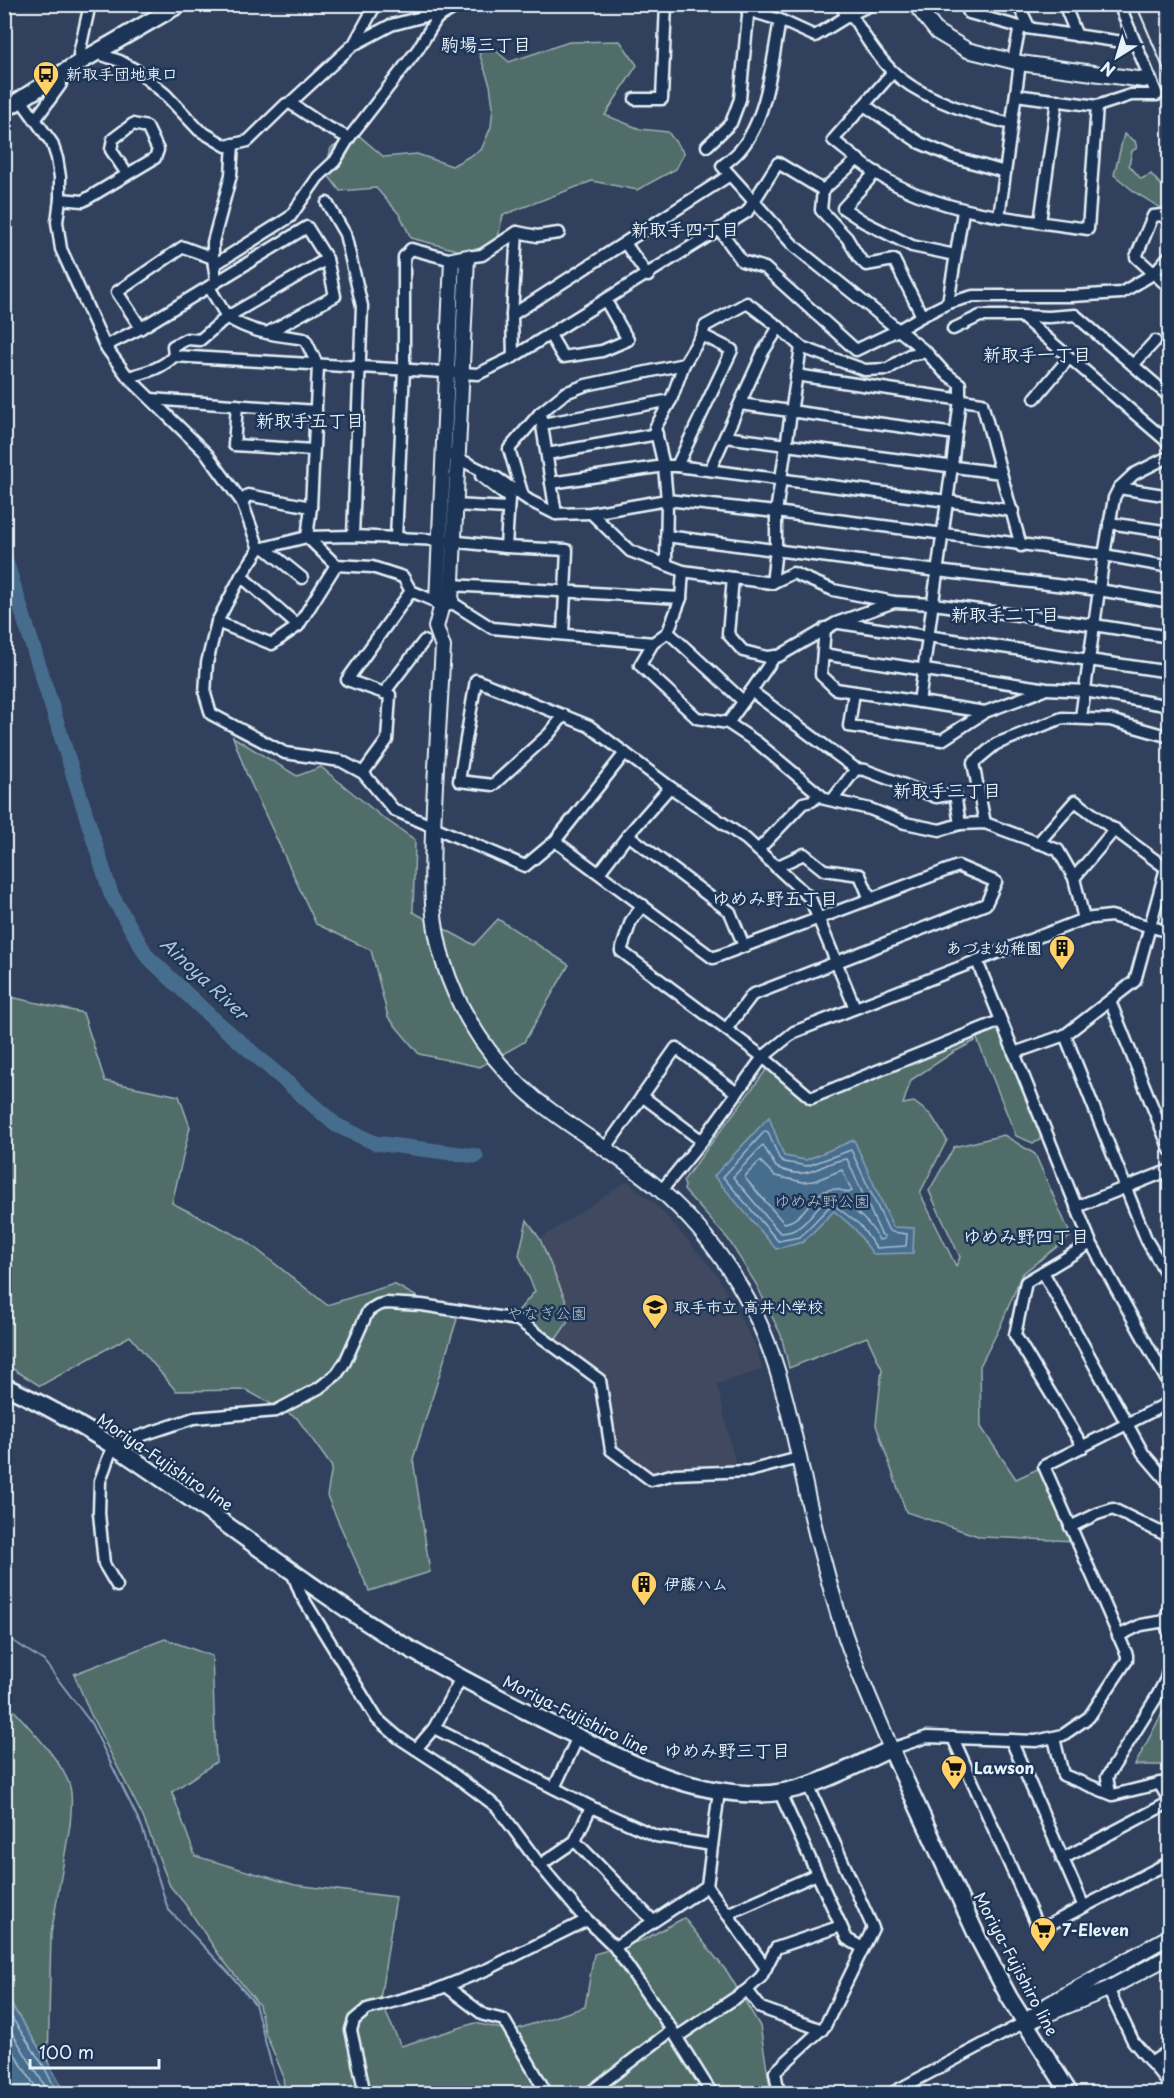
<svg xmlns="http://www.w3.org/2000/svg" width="1174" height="2098" viewBox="0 0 1174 2098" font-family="'Playpen Sans','Klee One',sans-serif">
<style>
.built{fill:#3f4a61}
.green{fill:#516d6b;stroke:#9cafb2;stroke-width:1.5}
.water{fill:#466d8e;stroke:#87a2b8;stroke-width:1.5}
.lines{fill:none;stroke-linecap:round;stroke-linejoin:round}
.shore{stroke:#a7bcce;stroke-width:1.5}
.stream{stroke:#87a2b8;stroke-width:2}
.river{stroke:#466d8e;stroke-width:15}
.tertiary-tunnel{stroke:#4c5b74;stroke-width:14;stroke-dasharray:14 7;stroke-linecap:butt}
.minor-casing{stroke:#e8f1f8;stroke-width:15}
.tertiary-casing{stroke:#e8f1f8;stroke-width:18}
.secondary-casing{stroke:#e8f1f8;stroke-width:20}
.minor{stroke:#1d3557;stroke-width:10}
.tertiary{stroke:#1d3557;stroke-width:14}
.secondary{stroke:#1d3557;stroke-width:15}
.rail{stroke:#e8f1f8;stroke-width:2}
.labels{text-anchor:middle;stroke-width:5;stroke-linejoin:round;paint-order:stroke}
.poi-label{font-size:16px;font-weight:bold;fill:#e8f1f8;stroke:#1d3557;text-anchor:start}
.park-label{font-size:16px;fill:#b3c3c7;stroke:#1d3557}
.street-label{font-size:16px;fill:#e8f1f8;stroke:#1d3557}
.neighbourhood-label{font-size:18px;font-weight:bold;fill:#e8f1f8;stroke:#1d3557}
.water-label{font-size:18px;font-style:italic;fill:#afc3d3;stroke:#1d3557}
</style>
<rect width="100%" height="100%" fill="#31415d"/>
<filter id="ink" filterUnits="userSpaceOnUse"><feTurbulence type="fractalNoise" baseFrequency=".0167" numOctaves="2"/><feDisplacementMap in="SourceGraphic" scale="12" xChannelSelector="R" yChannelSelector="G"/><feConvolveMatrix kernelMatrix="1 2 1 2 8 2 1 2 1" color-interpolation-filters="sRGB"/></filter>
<g filter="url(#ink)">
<polygon class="built" points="627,1181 658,1207 715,1272 756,1347 762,1370 717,1384 737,1471 652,1478 615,1449 600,1380 552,1345 540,1239"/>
<g class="green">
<polygon points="620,41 637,65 605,115 640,129 668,132 684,153 676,169 637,190 592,181 503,215 498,237 476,255 411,238 400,215 376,188 340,191 325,171 331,148 357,134 384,157 417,154 452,166 481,150 491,127 493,106 490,85 479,53 493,48 509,62 569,42"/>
<polygon points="1124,134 1135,141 1137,148 1132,151 1129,165 1141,179 1151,174 1169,194 1169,213 1136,193 1114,175"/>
<polygon points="233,737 297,776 321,767 381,816 415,840 413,912 474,945 498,919 569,965 524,1042 480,1067 419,1054 388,1017 371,950 316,924 247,775"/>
<polygon points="4,992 6,996 83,1013 105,1081 179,1096 190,1127 172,1203 245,1240 327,1305 394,1284 457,1319 413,1459 430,1572 369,1591 327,1496 332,1467 297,1418 246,1390 176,1391 130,1336 40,1386 5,1364"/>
<polygon points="996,1026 999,1028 1041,1135 1039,1141 1033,1143 1016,1136 975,1034"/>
<polygon points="974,1037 975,1041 952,1053 911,1080 903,1104 914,1102 931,1115 947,1140 920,1193 956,1266 960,1257 929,1191 954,1147 1004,1135 1035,1154 1071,1236 1022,1274 1000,1327 980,1366 981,1427 1016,1479 1044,1466 1076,1541 981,1537 906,1512 876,1425 882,1369 867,1337 789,1368 781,1335 756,1284 728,1239 684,1190 685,1186 683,1181 766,1070 771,1070 811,1101"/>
<polygon points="527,1220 540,1239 572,1316 552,1345 512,1318 535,1291 519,1255"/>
<polygon points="165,1639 212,1656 216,1762 172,1792 195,1856 295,1885 396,1897 380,2000 401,2046 475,2023 511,2031 585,2007 594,1954 643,1940 684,1918 728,1973 760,2026 771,2093 287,2093 284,2088 283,2075 265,2032 259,2005 219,1955 185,1904 170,1886 143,1817 90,1713 74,1674"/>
<path d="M5,1700C23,1722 63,1760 70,1787C73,1799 71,1813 70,1825L51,1934L48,2062L5,1995Z"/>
<polygon points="1169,1700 1169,1765 1135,1765"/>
</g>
<g class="water">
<polygon points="769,1117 784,1156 806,1160 854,1140 893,1227 914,1228 913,1253 873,1254 855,1229 834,1211 803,1242 776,1249 714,1176"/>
<polygon points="5,1995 48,2062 65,2093 5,2093"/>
</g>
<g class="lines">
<g class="shore">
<polygon points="765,1131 768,1132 779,1158 784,1162 807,1166 851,1150 888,1229 892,1232 907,1234 906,1246 876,1248 860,1225 834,1205 829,1207 800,1237 778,1241 723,1177"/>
<path d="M763,1145L776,1167C811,1184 820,1161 847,1159L881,1234L884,1236V1239L879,1240C874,1229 863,1217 852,1209C815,1177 817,1234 780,1233L733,1177Z"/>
<path d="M760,1161L775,1176L803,1182L814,1181L842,1170L852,1191L848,1193C813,1176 810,1220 784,1223L745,1178L746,1175Z"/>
<polyline points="4,2006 43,2065 58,2094"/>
<polyline points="4,2020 50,2094"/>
<polyline points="4,2037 40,2094"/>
</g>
<polyline class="stream" points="4,1635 44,1661 91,1723 142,1827 168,1909 230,1974 255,2004 276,2081 283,2094"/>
<polyline class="river" points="4,555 111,894 147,956 209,1015 336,1125 375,1143 476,1156"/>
<polyline class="tertiary-tunnel" points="1144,80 1170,84"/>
<g class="minor-casing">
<g id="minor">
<polyline points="429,4 437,18 461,4"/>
<polyline points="842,4 846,17"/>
<path d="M873,4L851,14C863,34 875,54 892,71C919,98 975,115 1011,124"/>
<polyline points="965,4 969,13 1020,27 1136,44"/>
<polyline points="1018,4 1029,27"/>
<polyline points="1064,4 1077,36"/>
<path d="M747,10L780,20C772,61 768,117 740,150C735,156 728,161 722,166L794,246L926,352L944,372L960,384V399L952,466L919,702"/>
<polyline points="780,20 815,36 851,14"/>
<polyline points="355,44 391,25 433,14"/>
<polyline points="96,53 120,61 136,70 165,94 199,130 226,146 248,141 286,104 290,103 354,44 376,4"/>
<polyline points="1013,60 1020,27"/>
<polyline points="80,62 79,54 90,4"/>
<path d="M893,72L833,140C851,154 869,170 889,181C950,215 1020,219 1088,229L1097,106L1016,95"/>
<polyline points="635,99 662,99 666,4"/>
<polyline points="21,100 52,143 57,158 60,177 60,199 57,222 61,249 105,346 128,377 207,454 242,502 259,549 241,576 217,622 207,663 205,694 211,714 285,753 341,761 363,773 394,810 525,866 555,841 625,753"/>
<polyline points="290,103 323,125 349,138"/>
<polyline points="864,105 920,143 953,157 1005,172"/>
<polyline points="1097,106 1131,95 1157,95 1119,4"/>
<polyline points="35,120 61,84 59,75"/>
<polyline points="707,146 731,123 740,99 749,5"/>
<polyline points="858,159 823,190 821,210 847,238 859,258 866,265 894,260 922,316"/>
<polyline points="876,172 843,208 864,222 912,246 955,255"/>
<polyline points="60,199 83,201 155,158 158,150 147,127 133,124 113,139 111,150 127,174"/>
<polyline points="327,203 345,234 362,306 353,536"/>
<polyline points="999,217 1020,63"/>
<polyline points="1040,222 1057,100"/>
<polyline points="1170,222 1162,215 1153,216 1136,257 1170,288"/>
<polyline points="720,230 742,261 765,268 856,350 898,330 922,316 948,303 973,296 1072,296 1121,293 1153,274 1170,255"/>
<polyline points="625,243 648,276"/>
<polyline points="467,257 482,255 517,232"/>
<polyline points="213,258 213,242 231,175 233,144"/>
<polyline points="214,265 290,217 318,177 335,161 349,138 418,49 437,18"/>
<polyline points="209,287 227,317 327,259"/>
<polyline points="948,303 963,211"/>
<polyline points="512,315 730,175"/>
<polyline points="141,328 117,292 183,247 213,258 216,281"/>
<polyline points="953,329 980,316 1021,316"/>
<polyline points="550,335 563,357 602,351 628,340 606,301"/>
<polyline points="105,346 141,328 307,227 327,259 335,296 267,333"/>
<path d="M174,356L173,346L187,339L200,340L227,317C251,333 276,335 305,339L318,366L311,507L307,537L336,565L372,567L403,577L411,591L437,602L440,612L451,602L492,628L653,643"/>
<polyline points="513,357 512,315 517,232 537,236 559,233"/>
<polyline points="1133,365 1155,341"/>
<polyline points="796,375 982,403 1021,546"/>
<path d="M128,377C146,372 161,369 174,356L478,374L513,357L747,212L778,163L823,190"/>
<polyline points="1170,397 1075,315 1049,317 1021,316 1170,444"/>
<polyline points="1035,398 1069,358"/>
<polyline points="151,399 316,411"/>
<polyline points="740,404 955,434"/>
<polyline points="237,405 234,445 313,450"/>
<polyline points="542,424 671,400"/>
<polyline points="725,437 1001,473"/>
<polyline points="443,451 497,478 530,501 556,514 591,513 667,500 776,512 1104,555 1170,567"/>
<polyline points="547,454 657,434"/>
<polyline points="677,466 732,350 702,335"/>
<polyline points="710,470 763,352 779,327"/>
<polyline points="481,476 509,498 506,547"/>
<polyline points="551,483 664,466 677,466 947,501 1013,511"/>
<polyline points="1119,488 1170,496"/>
<polyline points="523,496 509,449 540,413"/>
<polyline points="242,502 248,495 311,507"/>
<polyline points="455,505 507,508"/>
<polyline points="591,513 630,551 683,571 733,578 728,634 743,651 767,657 779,656 836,623 894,602"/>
<polyline points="556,514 540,413 565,393 586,385 684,364"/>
<polyline points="1109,523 1170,532"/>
<polyline points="666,536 937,571 1099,590 1170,602"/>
<polyline points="396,538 404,370 404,257 411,249 452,260"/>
<polyline points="265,548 302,578"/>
<polyline points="259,549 307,537 353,536 440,540 506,547 567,550 563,634"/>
<polyline points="666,564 667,500 664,466 655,428 671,400 684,364 702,335 705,326 747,303 779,327 801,347 865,370 888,369 909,355 926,352"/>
<polyline points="683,571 681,598 668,632 653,643 640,665 697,718 728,723 758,743 825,799 870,809 905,823 940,830 960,824 985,823 1058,850 1074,878 1084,919"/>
<polyline points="241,576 298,626"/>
<polyline points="733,578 772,583 776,549 776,512 801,347"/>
<polyline points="772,583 793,573 833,590 894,602 933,604 1094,625 1170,637"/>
<polyline points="451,585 681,598"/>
<polyline points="217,622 272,644 298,626 336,565"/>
<polyline points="839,623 1170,672"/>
<polyline points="825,628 821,675 836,689 985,712"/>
<polyline points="668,632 743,701"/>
<polyline points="823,654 1047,689 1085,691 1170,706"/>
<polyline points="751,691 775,656"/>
<polyline points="854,692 849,726 942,740 985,712 1044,690"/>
<polyline points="384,693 424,641"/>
<polyline points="564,715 549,734 493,785 459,781 476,680 589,726 670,787 746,839 810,898 855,1008"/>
<polyline points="1081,717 1104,555 1114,498 1119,488 1134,474 1170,456"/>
<polyline points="728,723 751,691 856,769"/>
<polyline points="363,773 387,740 390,695 347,680 411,591"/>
<polyline points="833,799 856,769 865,770 936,797 955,794 960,824"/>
<polyline points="985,823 973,763 996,744 1062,718 1110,720 1170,737"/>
<polyline points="628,835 730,912 744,946"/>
<polyline points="555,841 713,958 958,866 996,882 986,904 752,995 727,1028"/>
<polyline points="1038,843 1075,801 1166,868"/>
<polyline points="758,850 803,803 812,801 819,794"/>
<polyline points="776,867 804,854 824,870 860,875 870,899"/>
<polyline points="599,873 628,835 670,787"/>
<polyline points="1074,878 1115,829"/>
<polyline points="643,905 631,921 621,951 763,1057 811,1098 1000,1021"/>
<polyline points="977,961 1091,1243 1170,1386"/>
<polyline points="1110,1001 1170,1150"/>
<polyline points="1065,1035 1147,1241 1170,1280"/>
<polyline points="1014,1053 1065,1035 1135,981 1166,868 1170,868"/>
<polyline points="642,1096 702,1141"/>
<polyline points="605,1149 676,1048 737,1093"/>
<polyline points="661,1191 702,1141 763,1057 794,1032 1084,919 1111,916 1170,932"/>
<polyline points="1076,1207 1170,1170"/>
<polyline points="1043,1272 1143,1453 1166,1480 1170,1478"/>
<polyline points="1083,1447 1015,1335 1026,1282 1091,1243"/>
<polyline points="1070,1527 1097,1514 1113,1509 1170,1537"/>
<polyline points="292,1572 301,1595 377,1719 399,1738 445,1768 497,1807 540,1865 580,1913 613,1945 672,2030 712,2094"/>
<polyline points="117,1586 104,1564 99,1513 100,1481 113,1445 194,1418 276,1411 319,1388 337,1374 345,1362 368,1311 378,1305 386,1303 422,1305 518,1320 600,1380 611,1450 651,1480 675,1474 749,1471 799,1458"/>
<polyline points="1170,1605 1165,1621 1170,1637"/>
<polyline points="1118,1636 1141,1625 1165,1621"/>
<polyline points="434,1728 554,1788"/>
<polyline points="953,1738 1039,1930 1170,1862"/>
<polyline points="1054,1738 1063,1775 1113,1795 1170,1781"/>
<polyline points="1011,1740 1084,1907"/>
<polyline points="416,1749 434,1728 461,1678"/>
<polyline points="891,1749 927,1737 1036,1741 1063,1735 1089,1717 1127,1660 1127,1655 1044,1466 1170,1402"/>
<polyline points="719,1791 707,1886 766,1968"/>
<polyline points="779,1791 847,1939 863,1948"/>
<polyline points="1110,1793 1107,1777 1156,1698 1166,1679 1170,1660"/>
<polyline points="591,1807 656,1836 712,1845"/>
<polyline points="575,1841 653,1921"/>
<polyline points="1062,1859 1170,1802 1159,1783"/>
<polyline points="540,1865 575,1841 591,1807 554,1788 578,1737"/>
<polyline points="727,1914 817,1874"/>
<polyline points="615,1947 707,1886"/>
<polyline points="446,1986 484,2015 504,2020 547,2094"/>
<polyline points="1108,1989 1133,2041 1170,2085"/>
<polyline points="747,1990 761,2008 822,2030"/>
<polyline points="677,2037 747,1990 761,1977 776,1948 841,1926"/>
<polyline points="1151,2063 1170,2050"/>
<polyline points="365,2094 351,2030 354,2020 367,2009 436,1990 488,1969 587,1920"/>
<polyline points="588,2094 672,2030"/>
<polyline points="779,2094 775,2072 825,2026 873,1928 809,1787"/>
<polyline points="890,2094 1025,2022"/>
</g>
</g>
<g class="tertiary-casing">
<g id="tertiary">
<polyline points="915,4 937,32 967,50 1020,63 1144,80"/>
<polyline points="437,602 452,260 467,257 451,602"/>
<path d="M440,612L436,627L443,647C440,693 438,739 435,785C433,824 431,865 433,904C438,986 485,1064 551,1111C586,1137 625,1160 658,1188C696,1221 728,1262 751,1306C788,1376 798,1465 818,1541C827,1573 835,1607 846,1638C859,1676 876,1712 891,1749"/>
<polyline points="1033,2020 1108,1989 1170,1956"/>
<polyline points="1025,2022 1049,2004 1170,1936"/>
</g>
</g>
<g class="secondary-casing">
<g id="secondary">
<polyline points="4,110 80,62 180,4"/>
<path d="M4,1386C109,1433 199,1507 293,1572C329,1597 365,1623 403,1645C455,1676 509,1703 564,1730C627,1761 682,1792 753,1794C802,1796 849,1768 891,1749L979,1940L1009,1997L1070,2094"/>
</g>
</g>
<use href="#minor" class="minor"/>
<use href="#tertiary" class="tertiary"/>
<use href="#secondary" class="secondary"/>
<polyline class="rail" points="1136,4 1170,84"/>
</g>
</g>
<defs>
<g id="bus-pin" transform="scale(1.35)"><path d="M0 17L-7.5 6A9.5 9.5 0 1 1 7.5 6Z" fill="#ffd166" stroke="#1d3557"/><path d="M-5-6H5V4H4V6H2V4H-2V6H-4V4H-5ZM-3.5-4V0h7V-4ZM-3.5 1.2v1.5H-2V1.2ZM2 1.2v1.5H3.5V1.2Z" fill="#111"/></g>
<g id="building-pin" transform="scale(1.35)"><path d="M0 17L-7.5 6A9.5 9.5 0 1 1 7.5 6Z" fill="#ffd166" stroke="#1d3557"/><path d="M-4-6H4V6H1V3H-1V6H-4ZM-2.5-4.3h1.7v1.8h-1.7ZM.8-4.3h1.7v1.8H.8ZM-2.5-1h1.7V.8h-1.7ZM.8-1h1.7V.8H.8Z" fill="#111"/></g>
<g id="school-pin" transform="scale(1.35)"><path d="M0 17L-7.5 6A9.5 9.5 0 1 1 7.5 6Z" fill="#ffd166" stroke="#1d3557"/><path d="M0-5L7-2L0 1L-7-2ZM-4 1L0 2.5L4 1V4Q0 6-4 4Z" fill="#111"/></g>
<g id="supermarket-pin" transform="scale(1.35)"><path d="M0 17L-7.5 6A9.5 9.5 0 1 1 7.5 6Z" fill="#ffd166" stroke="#1d3557"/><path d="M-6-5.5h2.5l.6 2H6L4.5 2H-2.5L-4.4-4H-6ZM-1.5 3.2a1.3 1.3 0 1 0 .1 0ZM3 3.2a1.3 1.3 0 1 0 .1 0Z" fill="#111"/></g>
</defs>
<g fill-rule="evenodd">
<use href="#bus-pin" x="46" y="74"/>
<use href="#building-pin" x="1062" y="948"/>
<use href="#school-pin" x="655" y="1307"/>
<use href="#building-pin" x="644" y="1584"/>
<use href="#supermarket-pin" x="954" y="1768"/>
<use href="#supermarket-pin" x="1043" y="1930"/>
</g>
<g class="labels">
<g class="poi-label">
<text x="66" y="80">新取手団地東口</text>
<text x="1042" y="954" text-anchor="end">あづま幼稚園</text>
<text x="674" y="1313">取手市立 高井小学校</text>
<text x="664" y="1590">伊藤ハム</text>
<text x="974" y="1774">Lawson</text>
<text x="1062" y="1936">7-Eleven</text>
</g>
<g class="park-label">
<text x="822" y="1207">ゆめみ野公園</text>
<text x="547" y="1319">やなぎ公園</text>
</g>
<g class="street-label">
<text transform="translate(165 1462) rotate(34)" y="6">Moriya-Fujishiro line</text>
<text transform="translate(576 1715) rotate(26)" y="6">Moriya-Fujishiro line</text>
<text transform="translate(1016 1964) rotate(62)" y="6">Moriya-Fujishiro line</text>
</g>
<g class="neighbourhood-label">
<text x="486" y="51">駒場三丁目</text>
<text x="685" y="236">新取手四丁目</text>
<text x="1037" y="361">新取手一丁目</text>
<text x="310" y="427">新取手五丁目</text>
<text x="1005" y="621">新取手二丁目</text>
<text x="947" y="797">新取手三丁目</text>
<text x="775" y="905">ゆめみ野五丁目</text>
<text x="1026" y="1243">ゆめみ野四丁目</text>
<text x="727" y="1757">ゆめみ野三丁目</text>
</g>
<g class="water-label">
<text transform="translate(204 979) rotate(43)" y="6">Ainoya River</text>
</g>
</g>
<rect width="1174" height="2098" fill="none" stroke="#1d3557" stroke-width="24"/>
<rect x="12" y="12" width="1150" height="2074" fill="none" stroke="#e8f1f8" stroke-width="2" filter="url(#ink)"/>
<g transform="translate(1117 57) rotate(217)" stroke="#1d3557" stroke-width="4.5" paint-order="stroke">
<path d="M0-4.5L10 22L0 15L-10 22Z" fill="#e8f1f8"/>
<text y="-9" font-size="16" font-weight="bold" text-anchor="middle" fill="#e8f1f8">N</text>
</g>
<path d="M30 2059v9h129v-9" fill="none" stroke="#e8f1f8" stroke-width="3"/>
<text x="39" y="2059" font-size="18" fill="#e8f1f8" stroke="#1d3557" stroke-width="4.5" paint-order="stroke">100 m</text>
</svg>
